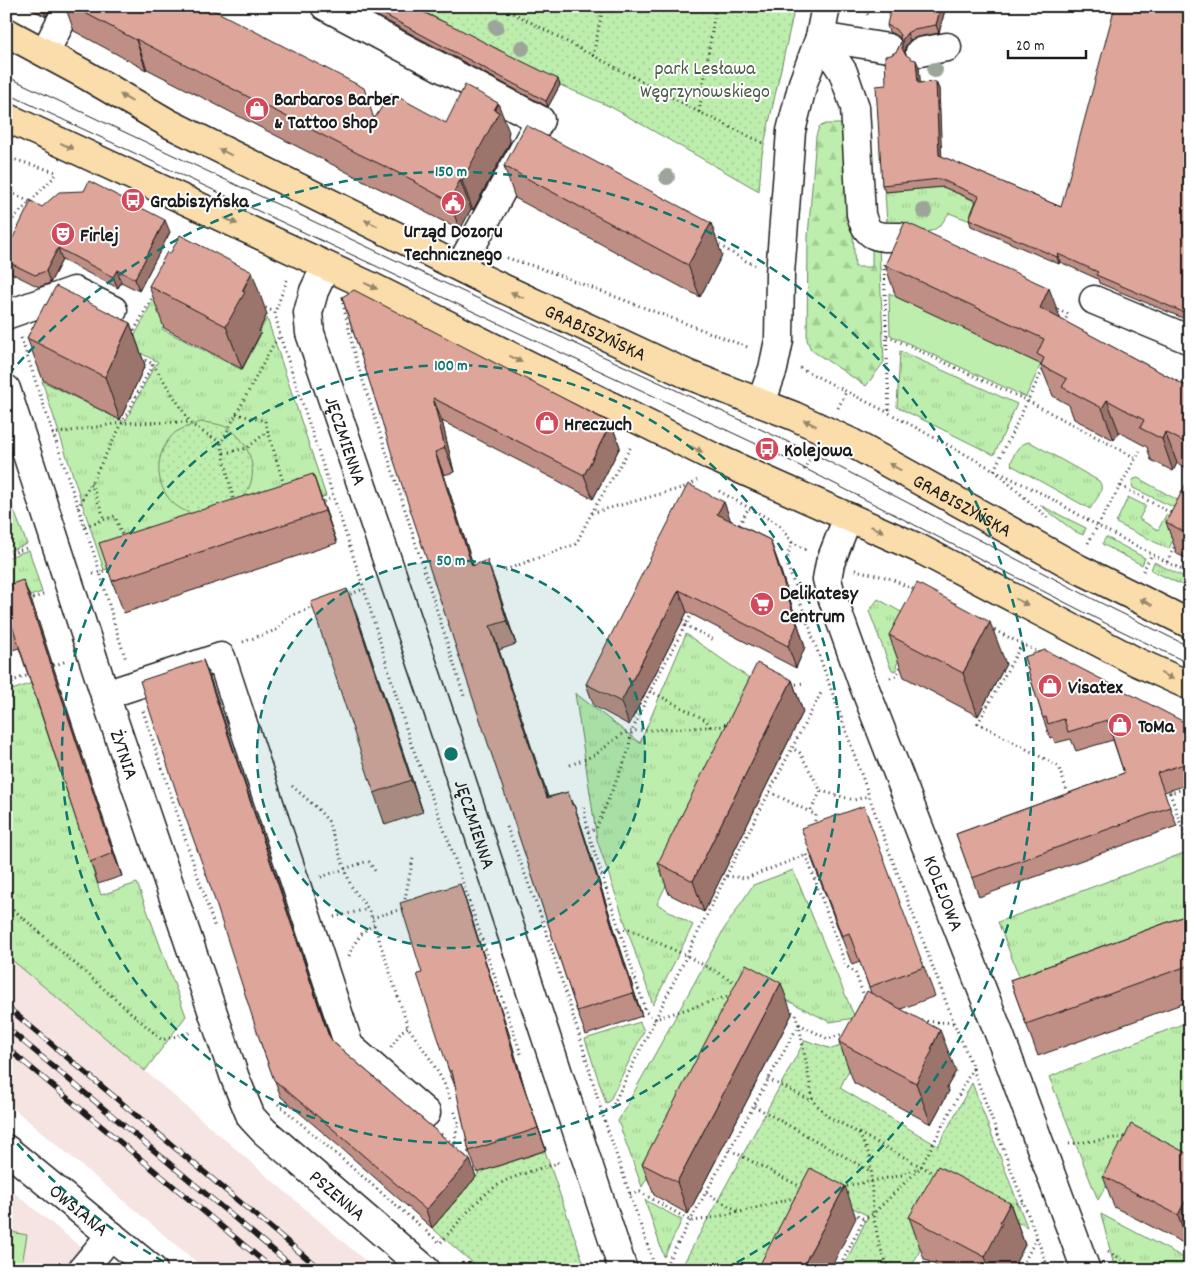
<svg xmlns="http://www.w3.org/2000/svg" width="1196" height="1276" viewBox="0 0 1196 1276" font-family="Dekko,sans-serif">
<style>
.built{fill:#f5e4e1}
.grass{fill:url(#grass-tufts);stroke:#6c8564}
.forest{fill:url(#forest-firs);stroke:#6c8564}
.park{fill:url(#park-dots);stroke:#6c8564}
.garden{fill:#bdeead;stroke:#6c8564}
.lines{fill:none;stroke-linecap:round;stroke-linejoin:round}
.minor-casing{stroke:#1c1c1c;stroke-width:31}
.major-casing{stroke:#1c1c1c;stroke-width:31}
.path{stroke:#1c1c1c;stroke-width:3;stroke-dasharray:1 4;stroke-linecap:butt}
.minor{stroke:#fff;stroke-width:28}
.major{stroke:#faddab;stroke-width:28}
.tram{stroke:#1c1c1c;stroke-width:1}
.rail-casing{stroke:#1c1c1c;stroke-width:5.5}
.rail{stroke:#fff;stroke-width:4;stroke-dasharray:11;stroke-linecap:butt}
.tree{fill:#9da59a}
.wall{fill:#bf8e84;stroke:#1c1c1c}
.shaded-wall{fill:#9b746c;stroke:#1c1c1c}
.building{fill:#dea59a;stroke:#1c1c1c}
.oneway{fill:#96866b}
.ring{fill:none;stroke:#0f766e;stroke-width:2.5;stroke-dasharray:9 6}
.labels{text-anchor:middle;stroke-width:4;stroke-linejoin:round;paint-order:stroke}
.park-label{font-size:20px;fill:#4c5b48;stroke:#fff}
.poi-label{font-size:20px;font-weight:bold;fill:#1c1c1c;stroke:#fff;text-anchor:start}
.street-label{font-size:20px;fill:#1c1c1c;stroke:#fff}
.centre{fill:#0f766e;stroke:#fff;stroke-width:2.5}
.ring-label{font-size:15px;text-anchor:middle;font-weight:bold;fill:#0f766e;stroke:#fff;stroke-width:4;stroke-linejoin:round;paint-order:stroke}
</style>
<defs>
<pattern id="grass-tufts" width="24" height="20" patternUnits="userSpaceOnUse" patternTransform="scale(1.25)"><rect width="24" height="20" fill="#bdeead"/><path d="M3 7l-1-3M5 7V3M7 7l1-3M15 17l-1-3M17 17v-4M19 17l1-3" fill="none" stroke="#a2cc94"/></pattern>
<pattern id="forest-firs" width="22" height="20" patternUnits="userSpaceOnUse" patternTransform="scale(1.25)"><rect width="22" height="20" fill="#bdeead"/><path d="M5 1l3.5 6h-7zM16 11l3.5 6h-7z" fill="#a2cc94"/></pattern>
<pattern id="park-dots" width="8" height="8" patternUnits="userSpaceOnUse" patternTransform="scale(1.25)"><rect width="8" height="8" fill="#bdeead"/><path d="M2 2h.1M6 6h.1" fill="none" stroke="#a2cc94" stroke-width="1.8" stroke-linecap="round"/></pattern>
</defs>
<rect width="100%" height="100%" fill="#fff"/>
<filter id="ink" filterUnits="userSpaceOnUse"><feTurbulence type="fractalNoise" baseFrequency=".02" numOctaves="2"/><feDisplacementMap in="SourceGraphic" scale="10" xChannelSelector="R" yChannelSelector="G"/><feConvolveMatrix kernelMatrix="1 2 1 2 8 2 1 2 1" color-interpolation-filters="sRGB"/></filter>
<g filter="url(#ink)">
<g class="built">
<polygon points="6,955 145,1071 376,1270 206,1270 6,1102"/>
<polygon points="6,1186 77,1244 108,1270 6,1270"/>
</g>
<g class="grass">
<path d="M943,187L981,204L973,222L949,213C946,217 943,223 939,226C927,239 901,228 887,224L885,192Z"/>
<polygon points="194,271 162,329 242,370 261,334 259,333 267,318 326,496 104,570 42,381 125,422 152,370 158,362 133,349 132,341 167,273"/>
<polygon points="900,351 1017,404 994,455 897,407"/>
<path d="M1030,442L1099,481C1106,490 1095,500 1090,509L1011,465C1013,454 1018,443 1030,442Z"/>
<polygon points="1138,478 1183,503 1188,514 1133,488 1132,482 1134,479"/>
<polygon points="6,490 27,544 6,552"/>
<polygon points="1128,497 1146,506 1139,519 1158,530 1166,515 1180,523 1169,549 1116,523"/>
<polygon points="1040,505 1086,528 1083,535 1074,531"/>
<polygon points="1106,537 1145,558 1142,565 1102,544"/>
<polygon points="29,550 42,592 6,604 6,558"/>
<polygon points="1154,562 1190,580 1190,589 1151,570"/>
<polygon points="878,599 919,622 896,666 898,669 894,671 891,669 869,611"/>
<polygon points="686,634 762,687 657,904 693,925 653,1005 597,840 575,693 640,743"/>
<polygon points="32,683 101,895 137,883 186,1016 145,1071 6,955 6,692"/>
<polygon points="1184,853 1190,869 1190,915 1020,979 998,922"/>
<polygon points="793,870 855,1018 830,1022 757,985 642,1187 618,1121 724,929 753,885"/>
<polygon points="1190,1021 1190,1163 1134,1139 1098,1200 1049,1077"/>
<polygon points="640,1022 644,1031 609,1102 606,1103 585,1039"/>
<polygon points="645,1200 682,1220 664,1257"/>
<polygon points="1101,1214 1190,1261 1190,1270 1115,1270"/>
</g>
<polygon class="forest" points="826,124 846,124 855,267 872,267 872,246 879,245 884,362 866,386 811,350 807,340 808,237 816,136 819,127"/>
<g class="park">
<polygon points="404,6 795,6 762,154 759,191 611,107 560,85"/>
<path d="M201,422C211,423 223,424 231,430C250,443 261,476 244,495C240,501 207,512 198,516C190,513 181,510 174,504C153,485 154,450 176,432C184,427 193,425 201,422Z"/>
<polygon points="866,1036 840,1088 938,1146 972,1083 1027,1227 950,1191 912,1266 918,1270 842,1270 868,1216 818,1189 777,1270 680,1270 805,1040 832,1049"/>
<polygon points="545,1151 586,1270 481,1270 432,1228 480,1172"/>
</g>
<g class="garden">
<polygon points="889,293 1041,364 1026,397 890,335"/>
<polygon points="6,1231 27,1235 21,1270 6,1270"/>
</g>
<g class="lines">
<g class="minor-casing">
<g id="minor">
<polyline points="325,6 540,120 460,267"/>
<path d="M820,37L843,72L855,107L861,214C867,239 878,237 900,237"/>
<polyline points="820,37 888,48"/>
<polyline points="45,52 69,6"/>
<polyline points="920,52 947,47"/>
<path id="s1" d="M326,266L314,291L308,313L310,333L437,707L623,1270"/>
<polyline points="1094,300 1190,340"/>
<polyline points="6,315 74,291 113,310"/>
<path id="s2" d="M6,389L105,695L235,1078L251,1117L264,1131L426,1270"/>
<polyline points="761,403 773,369 779,340 780,274 791,131 803,83 820,37 826,6"/>
<path id="s3" d="M848,517L830,563L827,579L830,591L862,681L1000,1036L1086,1270"/>
<polyline points="105,695 221,657 349,1046 426,1113"/>
<path id="s4" d="M6,1149L153,1270"/>
<polyline points="82,1270 111,1235"/>
</g>
</g>
<g class="major-casing">
<g id="major">
<path id="s5" d="M6,32L84,74L168,123L485,280L689,375L794,416L852,443L1079,569L1190,624"/>
<polyline points="6,117 370,286 711,456 918,548 1137,662 1190,686"/>
</g>
</g>
<g class="path">
<polyline points="500,6 699,112 763,143"/>
<polyline points="861,6 870,17"/>
<polyline points="593,56 603,6"/>
<polyline points="699,112 716,6"/>
<polyline points="6,157 56,172"/>
<polyline points="6,190 30,202"/>
<polyline points="6,226 58,173"/>
<polyline points="715,243 746,261 755,265"/>
<polyline points="507,258 540,268 750,348"/>
<polyline points="884,264 889,413"/>
<polyline points="287,280 275,312 280,336 364,589 409,738 450,845 521,1054"/>
<polyline points="343,303 355,357 402,500 464,696"/>
<polyline points="261,306 275,312"/>
<polyline points="1053,308 1068,314 1064,323"/>
<polyline points="132,335 154,294"/>
<polyline points="887,336 1028,401 1136,458"/>
<polyline points="21,338 100,572 115,626 126,660"/>
<polyline points="153,364 192,425 221,443"/>
<polyline points="800,368 889,413 994,470 1045,495 1098,526 1190,574"/>
<polyline points="838,408 846,392"/>
<polyline points="236,414 265,421 284,485"/>
<polyline points="52,434 121,423 190,422"/>
<polyline points="224,453 247,448 268,431"/>
<polyline points="804,470 812,453"/>
<polyline points="994,470 1044,367"/>
<polyline points="998,474 1049,519"/>
<polyline points="91,483 105,520"/>
<polyline points="1121,486 1173,514"/>
<polyline points="719,491 778,524 792,542 806,550"/>
<polyline points="234,503 221,443 273,345 280,336"/>
<polyline points="319,503 333,498"/>
<polyline points="78,508 153,364 141,358"/>
<polyline points="592,513 689,486 697,480"/>
<polyline points="85,526 115,516 123,538"/>
<polyline points="737,529 749,507"/>
<polyline points="792,542 788,554 787,564 804,613 880,827 954,1023 973,1068 921,1167 873,1214 864,1219 838,1270"/>
<polyline points="1088,543 1140,451"/>
<polyline points="6,555 29,547"/>
<polyline points="1167,562 1176,543"/>
<polyline points="505,570 576,544 591,514 632,445"/>
<polyline points="855,570 889,578 917,591"/>
<polyline points="1143,571 1152,554"/>
<polyline points="93,574 111,569"/>
<polyline points="346,596 364,589"/>
<polyline points="28,600 45,594"/>
<polyline points="685,625 714,640"/>
<polyline points="990,628 1040,653"/>
<polyline points="243,642 276,630 288,617 316,606"/>
<polyline points="1022,644 978,723 1058,766 1069,796"/>
<polyline points="49,667 67,661"/>
<polyline points="890,678 896,676 902,665"/>
<polyline points="791,685 803,683"/>
<polyline points="6,691 15,680 32,674"/>
<polyline points="650,691 706,720 710,727"/>
<polyline points="143,711 215,928"/>
<polyline points="570,765 595,755 622,734 632,731 723,726 729,721"/>
<polyline points="292,786 317,808 328,821 351,886 368,909 372,918 408,1027 431,1060 444,1083 450,1099"/>
<polyline points="1168,787 1170,793 1190,787"/>
<polyline points="821,791 854,800 869,796"/>
<polyline points="770,792 810,812"/>
<polyline points="1170,793 1190,851"/>
<polyline points="584,807 588,832 646,1012 655,1019 732,995"/>
<polyline points="814,826 816,815 810,812 821,791 800,753 792,748 821,693"/>
<polyline points="507,827 542,919 581,1041 602,1113 656,1270"/>
<polyline points="588,832 596,829 627,755 632,731 650,691 693,611"/>
<polyline points="806,855 846,966 855,972 865,999"/>
<polyline points="726,876 792,748"/>
<polyline points="321,877 365,862 369,862 375,871"/>
<polyline points="6,903 162,1040 192,1032"/>
<polyline points="404,904 413,858"/>
<polyline points="334,917 368,909"/>
<polyline points="372,918 405,908"/>
<polyline points="619,930 629,929 687,956 738,984"/>
<path d="M349,956C353,944 362,930 374,925"/>
<polyline points="922,1021 954,1023"/>
<polyline points="799,1024 813,1101 829,1117 937,1175"/>
<polyline points="799,1024 828,1039 845,1033"/>
<polyline points="391,1047 402,1031 408,1027"/>
<polyline points="973,1069 1049,1270"/>
<polyline points="768,1079 812,1101"/>
<path d="M278,1104L440,1243C461,1221 480,1192 509,1179C524,1173 542,1168 558,1163L557,1162"/>
<polyline points="754,1106 872,1172"/>
<polyline points="602,1113 612,1107 726,876 746,878 811,853 811,850"/>
<polyline points="441,1134 454,1145 458,1122 454,1110"/>
<polyline points="859,1134 870,1156 873,1214 880,1248 890,1270"/>
<polyline points="1069,1144 1129,1136"/>
<polyline points="454,1145 464,1156 471,1150"/>
<polyline points="730,1150 803,1188"/>
<polyline points="842,1187 902,1175 918,1168"/>
<polyline points="706,1193 740,1212"/>
<polyline points="630,1194 640,1192 691,1221 701,1220 740,1212 797,1197"/>
<polyline points="1007,1207 1023,1202"/>
<polyline points="853,1213 864,1219"/>
<polyline points="1108,1252 1142,1270"/>
<polyline points="663,1270 799,1024 796,1014 788,1010"/>
<polyline points="1020,1270 1037,1237"/>
</g>
<use href="#minor" class="minor"/>
<use href="#major" class="major"/>
<g class="tram">
<polyline points="6,76 412,268 812,453 1099,602 1190,647"/>
<polyline points="6,93 767,449 1107,624 1190,664"/>
</g>
<g class="rail-casing">
<g id="rail">
<polyline points="6,1006 321,1270"/>
<polyline points="6,1027 297,1270"/>
<polyline points="6,1047 274,1270"/>
</g>
</g>
<use href="#rail" class="rail"/>
</g>
<g class="tree">
<circle cx="496" cy="27" r="8"/>
<circle cx="522" cy="48" r="8"/>
<circle cx="935" cy="70" r="8"/>
<circle cx="667" cy="177" r="8"/>
<circle cx="924" cy="211" r="8"/>
</g>
<g class="wall">
<polygon points="26,6 51,6 46,17"/>
<polygon points="65,6 207,6 375,118 446,123 509,132 508,135 510,142 473,210 471,209 460,230 425,212 424,210 370,184 147,69 146,70 74,31"/>
<polygon points="359,6 412,6 499,50 560,85 548,107"/>
<polygon points="946,6 939,33 917,37 910,40 905,47 905,54 919,67 920,83 936,82 939,89 941,156 1061,207 1190,6 1190,321 1099,283 1098,279 1060,262 1059,264 971,226 969,219 976,201 943,187 885,192 882,185 886,85 891,55 897,51 901,42 900,39 898,36 889,32 887,25"/>
<polygon points="504,166 722,255 700,297 515,198"/>
<polygon points="42,207 170,232 139,291 121,282 118,288 62,260 50,283 39,287 7,271 6,268 6,252"/>
<polygon points="885,265 1060,319 1190,388 1190,470 1177,463 1173,471 1151,460 1147,447 1119,432 1114,440 1074,419 1069,405 1053,396 1040,364 896,297"/>
<polygon points="149,286 267,314 259,331 260,334 242,369 164,328"/>
<polygon points="342,297 611,423 620,447 593,499 442,421 454,472 444,475 473,565 496,584 516,644 499,650 548,797 568,792 573,805 574,805 582,828 642,1016 586,1035 577,1011"/>
<polygon points="46,305 130,323 145,365 120,420 43,380 27,338"/>
<polygon points="1190,481 1190,560 1177,554 1166,522"/>
<polygon points="724,502 730,520 770,540 778,562 805,647 796,668 687,612 629,725 594,706 586,684"/>
<polygon points="324,506 337,543 124,613 112,581"/>
<polygon points="6,586 32,602 122,876 98,884 19,648 6,652"/>
<polygon points="359,621 423,812 385,825 374,793"/>
<polygon points="889,635 1006,664 978,716 904,677"/>
<polygon points="1024,657 1190,725 1190,784 1164,792 1177,826 979,897 956,834 1124,773 1113,740 1076,751 1071,739 1055,743 1053,737 1050,738 1043,718"/>
<polygon points="203,660 329,1036 333,1042 470,1160 476,1177 432,1228 340,1147 281,1097 261,1044"/>
<polygon points="792,680 803,712 704,912 669,894 658,863"/>
<polygon points="811,857 924,967 935,996 901,1009 956,1071 947,1087 949,1091 931,1124 854,1083 839,1042 871,993 860,962 852,965"/>
<polygon points="468,907 509,1034 526,1093 546,1150 477,1173 469,1151 457,1091 449,1071 422,973"/>
<polygon points="1190,914 1190,1001 1038,1056 1010,980"/>
<polygon points="792,1014 688,1214 654,1195 642,1164"/>
<polygon points="1190,1155 1189,1246 1114,1207 1103,1176"/>
<polygon points="1010,1203 1025,1245 1016,1262 1018,1266 1015,1270 944,1270 924,1259 909,1217"/>
</g>
<g class="shaded-wall">
<polygon points="42,6 51,6 46,17"/>
<polygon points="941,6 946,6 939,33 936,25"/>
<polygon points="907,33 910,40 905,47 905,55 902,48 902,40"/>
<polygon points="136,39 147,69 146,70 136,40"/>
<polygon points="916,60 919,67 921,90 918,83"/>
<polygon points="558,79 560,85 548,107 546,101"/>
<polygon points="936,82 939,89 942,162 939,155"/>
<polygon points="498,103 509,132 508,135 510,142 473,210 462,181"/>
<polygon points="460,180 471,209 460,230 449,201"/>
<polygon points="165,220 170,232 139,291 135,279"/>
<polygon points="711,223 722,255 700,297 688,265"/>
<polygon points="58,248 62,260 50,283 46,271"/>
<polygon points="1058,254 1060,262 1059,264 1057,257"/>
<polygon points="117,270 121,282 118,288 113,277"/>
<polygon points="252,272 267,314 259,331 260,334 242,369 226,326"/>
<polygon points="1049,288 1061,320 1040,308"/>
<polygon points="130,323 145,365 120,420 105,377"/>
<polygon points="433,398 442,421 454,472 445,448"/>
<polygon points="1107,400 1119,432 1114,440 1102,408"/>
<polygon points="611,423 620,447 593,499 584,475"/>
<polygon points="1165,432 1177,463 1173,471 1162,439"/>
<polygon points="435,452 444,475 481,589 472,566"/>
<polygon points="313,474 324,506 337,543 325,511"/>
<polygon points="724,502 732,524 717,514"/>
<polygon points="770,540 778,562 805,647 796,668 788,646"/>
<polygon points="487,560 496,584 516,644 507,621"/>
<polygon points="23,580 32,602 122,876 113,853"/>
<polygon points="347,589 359,621 423,812 411,780"/>
<polygon points="679,590 687,612 629,725 621,702"/>
<polygon points="990,622 1006,664 978,716 963,673"/>
<polygon points="490,626 499,650 556,821 547,798"/>
<polygon points="203,660 210,677 334,1051 328,1034"/>
<polygon points="792,680 803,712 704,912 693,881"/>
<polygon points="574,805 582,828 642,1016 633,993"/>
<polygon points="460,884 468,907 509,1034 526,1093 546,1150 518,1070"/>
<polygon points="781,983 792,1014 688,1214 677,1182"/>
<polygon points="940,1030 956,1071 947,1087 949,1091 931,1124 916,1083 931,1049"/>
<polygon points="470,1160 476,1177 432,1228 426,1210"/>
<polygon points="845,1186 856,1218 830,1270 801,1270"/>
<polygon points="1190,1192 1190,1245 1189,1246 1178,1215"/>
<polygon points="1010,1203 1025,1245 1016,1262 1018,1266 1015,1270 990,1270 985,1257 1000,1222"/>
</g>
<g class="building">
<polygon points="72,6 206,6 364,88 374,119 391,93 446,123 465,85 498,103 494,110 499,112 462,181 460,180 449,201 414,182 415,181 359,154 136,39 136,40"/>
<polygon points="368,6 412,6 429,15 461,30 499,50 558,79 546,101"/>
<polygon points="891,6 941,6 936,25 914,29 907,33 902,40 902,48 905,54 912,59 916,60 918,83 936,82 939,155 1061,207 1115,6 1190,6 1190,315 1096,275 1098,272 1058,254 1057,257 969,219 979,196 940,179 882,185 876,86 886,85 885,56 891,55 897,51 901,42 900,35 895,29 887,25"/>
<polygon points="526,125 711,223 688,265 504,166"/>
<polygon points="89,181 165,220 135,279 117,270 113,277 58,248 46,271 35,275 6,261 6,252 31,201 42,207 59,192 84,191"/>
<polygon points="905,222 1049,288 1040,308 1190,388 1190,445 1165,432 1162,439 1140,428 1144,420 1107,400 1102,408 1062,387 1067,379 1041,365 1044,358 1037,354 1044,339 885,265"/>
<polygon points="180,235 252,272 242,291 245,292 226,326 149,286 167,252 170,254"/>
<polygon points="56,286 130,323 105,377 27,338 45,304 46,305"/>
<polygon points="354,290 611,423 584,475 433,398 445,448 435,452 472,566 487,560 507,621 490,626 547,798 568,792 572,805 574,805 633,993 577,1011 393,458 377,405 342,297"/>
<polygon points="313,474 325,511 112,581 99,543"/>
<polygon points="1188,480 1190,481 1190,535 1166,522"/>
<polygon points="688,484 724,502 717,514 770,540 797,625 788,646 679,590 621,702 586,684"/>
<polygon points="23,580 113,853 90,862 12,625 6,627 6,586"/>
<polygon points="917,583 990,622 963,673 889,635"/>
<polygon points="347,589 411,780 374,793 311,602"/>
<polygon points="1045,650 1190,725 1190,762 1157,773 1170,807 972,878 956,834 1124,773 1107,720 1068,732 1064,719 1048,724 1046,717 1043,718 1024,657"/>
<polygon points="203,660 328,1034 333,1042 470,1160 426,1210 334,1130 274,1080 261,1044 211,888 176,791 140,681"/>
<polygon points="757,663 792,680 693,881 658,863"/>
<polygon points="864,806 924,967 869,987 849,933 842,936 801,828"/>
<polygon points="460,884 501,1011 518,1070 538,1128 469,1151 452,1071 449,1071 417,974 422,973 400,903"/>
<polygon points="1190,914 1190,965 1026,1024 1010,980"/>
<polygon points="746,964 781,983 677,1182 642,1164"/>
<polygon points="867,991 940,1030 931,1049 933,1049 916,1083 839,1042"/>
<polygon points="1131,1124 1190,1155 1190,1192 1178,1215 1103,1176 1120,1143 1122,1143"/>
<polygon points="938,1166 1010,1203 1000,1222 1002,1223 985,1257 909,1217"/>
<polygon points="810,1168 845,1186 801,1270 757,1270"/>
</g>
<defs><path id="oneway-solid" d="M-6-.8H1V-3.2L6.5 0L1 3.2V.8H-6Z" transform="scale(1.25)"/></defs>
<g class="oneway">
<use href="#oneway-solid" transform="translate(126 98) rotate(-149)"/>
<use href="#oneway-solid" transform="translate(67 146) rotate(25)"/>
<use href="#oneway-solid" transform="translate(225 152) rotate(-154)"/>
<use href="#oneway-solid" transform="translate(231 221) rotate(25)"/>
<use href="#oneway-solid" transform="translate(371 223) rotate(-154)"/>
<use href="#oneway-solid" transform="translate(371 286) rotate(25)"/>
<use href="#oneway-solid" transform="translate(517 295) rotate(-155)"/>
<use href="#oneway-solid" transform="translate(516 359) rotate(27)"/>
<use href="#oneway-solid" transform="translate(810 423) rotate(-155)"/>
<use href="#oneway-solid" transform="translate(696 449) rotate(26)"/>
<use href="#oneway-solid" transform="translate(895 467) rotate(-151)"/>
<use href="#oneway-solid" transform="translate(877 529) rotate(24)"/>
<use href="#oneway-solid" transform="translate(1022 602) rotate(27)"/>
<use href="#oneway-solid" transform="translate(1146 602) rotate(-154)"/>
<use href="#oneway-solid" transform="translate(1167 676) rotate(25)"/>
</g>
</g>
<circle cx="451" cy="754" r="194" fill="#0f766e" fill-opacity=".12"/>
<g class="ring">
<circle cx="451" cy="754" r="194"/>
<circle cx="451" cy="754" r="389"/>
<path d="M177 1269A583 583 0 0 1 8 1133M8 375A583 583 0 1 1 725 1269"/>
</g>
<defs>
<g id="shop-disc" transform="scale(1.25)"><circle r="9.5" fill="#d1495b" stroke="#fff"/><path d="M-5-2.5h2.3a2.7 3.5 0 0 1 5.4 0H5L5.5 6h-11ZM-1.5-2.5h3a1.5 2.3 0 0 0-3 0Z" fill="#fff"/></g>
<g id="bus-disc" transform="scale(1.25)"><circle r="9.5" fill="#d1495b" stroke="#fff"/><path d="M-5-6H5V4H4V6H2V4H-2V6H-4V4H-5ZM-3.5-4V0h7V-4ZM-3.5 1.2v1.5H-2V1.2ZM2 1.2v1.5H3.5V1.2Z" fill="#fff"/></g>
<g id="civic-disc" transform="scale(1.25)"><circle r="9.5" fill="#d1495b" stroke="#fff"/><path d="M-.6-6.5H3V-4.5H.6V-3L4-1V1h2V6H-6V1h2V-1L-.6-3ZM-1.2 2.5V6h2.4V2.5Z" fill="#fff"/></g>
<g id="theatre-disc" transform="scale(1.25)"><circle r="9.5" fill="#d1495b" stroke="#fff"/><path d="M-5-5.5Q0-4 5-5.5V0Q5 5 0 6Q-5 5-5 0ZM-3.3-2.5H-1v1.5H-3.3ZM1-2.5H3.3v1.5H1ZM-2.8 1Q0 5.5 2.8 1Z" fill="#fff"/></g>
<g id="supermarket-disc" transform="scale(1.25)"><circle r="9.5" fill="#d1495b" stroke="#fff"/><path d="M-6-5.5h2.5l.6 2H6L4.5 2H-2.5L-4.4-4H-6ZM-1.5 3.2a1.3 1.3 0 1 0 .1 0ZM3 3.2a1.3 1.3 0 1 0 .1 0Z" fill="#fff"/></g>
</defs>
<g fill-rule="evenodd">
<use href="#shop-disc" x="257" y="109"/>
<use href="#bus-disc" x="133" y="200"/>
<use href="#civic-disc" x="453" y="203"/>
<use href="#theatre-disc" x="63" y="234"/>
<use href="#shop-disc" x="547" y="423"/>
<use href="#bus-disc" x="767" y="449"/>
<use href="#supermarket-disc" x="762" y="604"/>
<use href="#shop-disc" x="1050" y="686"/>
<use href="#shop-disc" x="1120" y="725"/>
</g>
<g class="labels">
<g class="park-label">
<text x="705" y="74">park Lesława<tspan x="705" dy="23">Węgrzynowskiego</tspan></text>
</g>
<g class="poi-label">
<text x="274" y="105">Barbaros Barber<tspan x="274" dy="23">&amp; Tattoo Shop</tspan></text>
<text x="150" y="207">Grabiszyńska</text>
<text x="453" y="237" text-anchor="middle">Urząd Dozoru<tspan x="453" dy="23">Technicznego</tspan></text>
<text x="80" y="241">Firlej</text>
<text x="564" y="430">Hreczuch</text>
<text x="784" y="456">Kolejowa</text>
<text x="780" y="599">Delikatesy<tspan x="780" dy="23">Centrum</tspan></text>
<text x="1068" y="693">Visatex</text>
<text x="1138" y="732">ToMa</text>
</g>
<g class="street-label">
<text dy="7" stroke="none"><textPath href="#s5" startOffset="662">GRABISZYŃSKA</textPath></text>
<text dy="7" stroke="none"><textPath href="#s1" startOffset="184">JĘCZMIENNA</textPath></text>
<text dy="7" stroke="none"><textPath href="#s5" startOffset="1068">GRABISZYŃSKA</textPath></text>
<text dy="7" stroke="none"><textPath href="#s2" startOffset="384">ŻYTNIA</textPath></text>
<text dy="7" stroke="none"><textPath href="#s1" startOffset="589">JĘCZMIENNA</textPath></text>
<text dy="7" stroke="none"><textPath href="#s3" startOffset="401">KOLEJOWA</textPath></text>
<text dy="7" stroke="none"><textPath href="#s2" startOffset="885">PSZENNA</textPath></text>
<text dy="7" stroke="none"><textPath href="#s4" startOffset="95">OWSIANA</textPath></text>
</g>
</g>
<circle cx="451" cy="754" r="8" class="centre"/>
<g class="ring-label">
<text x="451" y="176">150 m</text>
<text x="451" y="370">100 m</text>
<text x="451" y="565">50 m</text>
</g>
<rect width="1196" height="1276" fill="none" stroke="#fff" stroke-width="25"/>
<rect x="12" y="12" width="1171" height="1251" fill="none" stroke="#1c1c1c" stroke-width="2" filter="url(#ink)"/>
<path d="M1008 50v8h78v-8" fill="none" stroke="#1c1c1c" stroke-width="2.5"/>
<text x="1016" y="50" font-size="15" fill="#1c1c1c" stroke="#ffffff" stroke-width="4" paint-order="stroke">20 m</text>
</svg>
